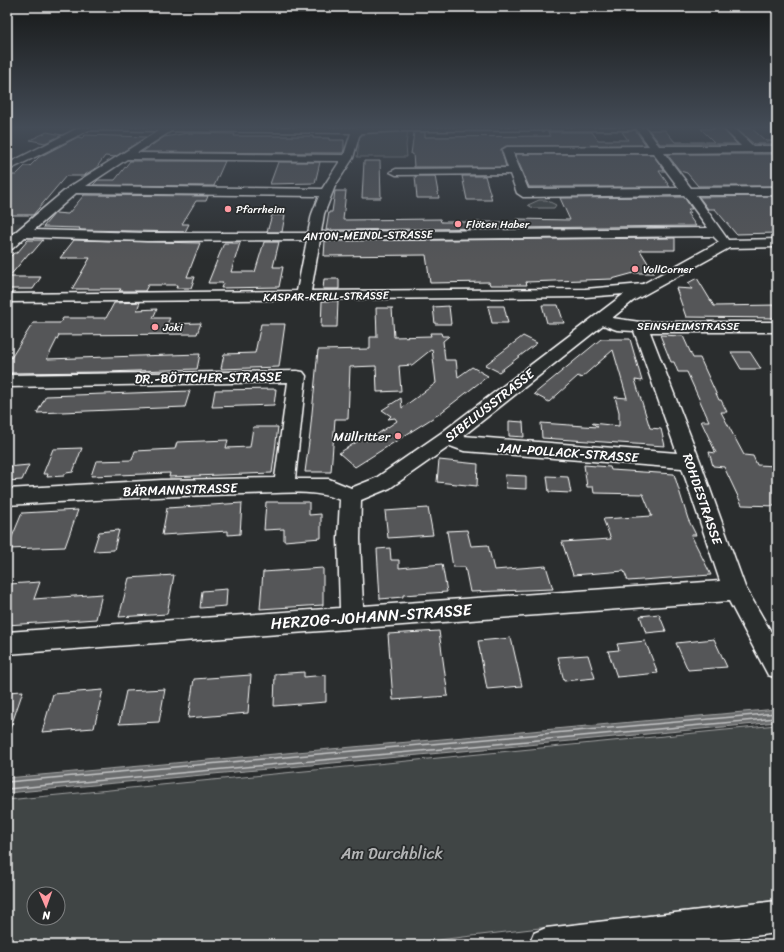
<svg xmlns="http://www.w3.org/2000/svg" width="784" height="952" viewBox="0 0 784 952" font-family="Sriracha,sans-serif">
<style>
.built{fill:#373a3b}
.green{fill:#414445;stroke:#a0a2a2;fill-rule:evenodd}
.water{fill:#6a6c6d;stroke:#a6a7a7}
.lines{fill:none;stroke-linecap:round;stroke-linejoin:round}
.shore{stroke:#c3c4c5;stroke-width:1.5}
.building{fill:#555758;stroke:#fff}
.minor-casing{stroke:#fff;stroke-width:3}
.minor{fill:#2a2d2e;fill-rule:evenodd}
.poi-dot{fill:#ff9aa2;stroke:#2a2d2e;stroke-width:1.5}
.labels{text-anchor:middle;stroke-width:3.5;stroke-linejoin:round;paint-order:stroke}
.far-poi-label{font-size:11px;fill:#fff;stroke:#2a2d2e;text-anchor:start}
.far-street-label{font-size:11px;fill:#fff;stroke:#2a2d2e}
.street-label{font-size:13px;fill:#fff;stroke:#2a2d2e}
.poi-label{font-size:13px;fill:#fff;stroke:#2a2d2e;text-anchor:end}
.near-street-label{font-size:16px;fill:#fff;stroke:#2a2d2e}
.near-park-label{font-size:16px;fill:#b3b4b5;stroke:#2a2d2e}
</style>
<rect width="100%" height="100%" fill="#2a2d2e"/>
<filter id="ink" filterUnits="userSpaceOnUse"><feTurbulence type="fractalNoise" baseFrequency=".025" numOctaves="2"/><feDisplacementMap in="SourceGraphic" scale="8" xChannelSelector="R" yChannelSelector="G"/><feConvolveMatrix kernelMatrix="1 2 1 2 8 2 1 2 1" color-interpolation-filters="sRGB"/></filter>
<g filter="url(#ink)">
<polygon class="built" points="7,222 24,223 25,223 7,239"/>
<g class="green">
<path d="M408,130L406,145L407,157H357L359,145L357,144L358,138C371,128 393,131 408,130Z"/>
<polygon points="539,200 546,200 556,205 554,208 533,208 528,205"/>
<path d="M777,725V900L396,945H7V800ZM34,894H58V918H34Z"/>
</g>
<polygon class="water" points="777,709 777,722 7,793 7,778"/>
<g class="lines">
<g class="shore">
<polyline points="7,782 777,713"/>
<polyline points="7,789 777,718"/>
</g>
</g>
<g class="building">
<polygon points="712,127 721,127 737,144 660,144 649,130 665,130 675,142 714,142 701,129 714,129"/>
<polygon points="734,127 750,127 766,141 777,141 777,144 754,144"/>
<polygon points="635,130 646,145 506,146 501,149 506,167 414,167 413,154 411,154 414,132 425,132 425,137 550,136 548,132 592,132 598,140 628,140 622,132"/>
<polygon points="47,132 62,135 45,143 30,140"/>
<polygon points="188,133 235,134 234,136 313,136 313,138 329,138 329,140 344,140 344,149 343,153 142,152 164,137"/>
<polygon points="85,135 146,137 115,157 105,156 96,168 83,176 66,176 33,215 7,215 7,175 16,175 25,166 30,166 39,157 78,137 82,138"/>
<polygon points="515,154 652,154 665,171 659,171 670,187 529,187"/>
<polygon points="667,154 777,154 777,186 698,186 687,173 680,171"/>
<polygon points="130,161 225,161 214,186 93,185 98,180 115,180"/>
<polygon points="364,161 380,161 381,198 362,198"/>
<polygon points="278,162 320,162 315,183 270,184"/>
<polygon points="415,176 435,176 439,198 417,198"/>
<polygon points="462,176 485,176 492,200 467,200"/>
<polygon points="335,191 346,191 343,220 440,219 441,222 517,222 516,219 570,220 560,198 677,197 684,197 692,209 688,209 691,213 687,213 696,226 326,230 329,212 332,212"/>
<polygon points="84,195 208,196 206,201 196,201 182,224 189,224 185,232 81,230 79,229 80,228 43,227 55,213 68,214"/>
<polygon points="777,196 777,233 736,234 715,209 708,209 699,197"/>
<polygon points="272,215 285,215 282,232 267,232"/>
<polygon points="675,238 675,250 640,250 654,273 634,273 612,279 526,282 527,285 490,285 489,282 430,283 426,255 324,256 325,241"/>
<polygon points="28,240 43,240 32,253 29,253 9,277 41,277 33,289 7,289 7,260 14,253 17,253"/>
<polygon points="74,240 200,243 187,277 195,277 191,288 176,288 177,285 148,285 145,291 119,291 121,289 72,289 90,258 60,258"/>
<polygon points="264,242 279,242 273,267 283,267 279,287 221,288 223,283 208,283 224,243 240,243 231,272 255,272"/>
<polygon points="697,278 714,306 777,305 777,318 686,317 676,288 692,289 688,283"/>
<polygon points="324,279 339,279 339,289 323,289"/>
<polygon points="322,301 338,301 337,327 321,327"/>
<polygon points="140,302 137,310 157,309 153,318 170,318 167,324 201,323 197,334 59,335 47,359 200,354 197,369 106,372 7,373 7,358 11,358 33,323 60,323 63,318 106,318 114,303"/>
<polygon points="542,305 558,305 564,323 547,323"/>
<polygon points="449,306 451,324 435,324 433,307"/>
<polygon points="488,306 504,306 508,323 492,323"/>
<polygon points="376,308 392,308 394,337 431,336 430,333 441,333 442,336 449,336 443,341 445,360 456,360 458,377 472,367 488,376 439,414 355,467 339,453 363,438 367,441 397,421 395,418 388,419 391,416 382,410 401,398 402,408 436,383 432,349 412,365 399,366 401,391 377,392 376,366 350,367 348,419 335,419 331,472 305,472 310,434 318,350 370,349 370,337 377,337"/>
<polygon points="261,324 285,324 279,367 221,369 224,354 255,353"/>
<polygon points="660,335 683,336 693,358 700,358 719,400 721,400 727,412 721,412 744,455 753,456 757,465 777,466 777,506 742,505 724,467 713,466 709,452 716,453 701,421 709,421 687,372 678,372 674,362 671,362"/>
<polygon points="523,336 537,343 499,372 485,365"/>
<polygon points="601,339 630,339 642,381 635,380 650,428 661,429 665,446 542,438 541,423 598,427 592,423 619,426 619,412 615,397 627,398 613,350 581,378 578,376 549,402 534,394"/>
<polygon points="731,352 750,352 761,369 741,369"/>
<polygon points="276,389 274,405 212,407 215,390"/>
<polygon points="190,391 185,407 37,413 46,396"/>
<polygon points="509,421 523,422 524,437 509,436"/>
<polygon points="253,427 278,427 272,473 169,477 170,473 91,476 96,461 132,460 135,451 175,449 177,442 228,440 226,448 250,447"/>
<polygon points="82,448 73,472 66,473 64,476 47,477 48,474 43,474 53,449"/>
<polygon points="439,460 478,464 477,486 437,482"/>
<polygon points="29,465 22,480 7,481 7,467"/>
<polygon points="584,465 610,467 611,470 674,474 688,519 696,535 691,535 711,575 628,581 624,571 573,575 562,542 611,539 603,519 652,516 643,494 594,493 593,487 587,487"/>
<polygon points="505,475 526,476 526,489 506,488"/>
<polygon points="547,476 568,477 571,493 549,492"/>
<polygon points="266,502 309,502 309,515 321,514 321,538 284,541 284,529 264,530"/>
<polygon points="242,503 240,534 228,535 228,531 162,535 167,508"/>
<polygon points="428,508 433,535 388,538 385,511"/>
<polygon points="78,510 65,547 7,549 22,513"/>
<polygon points="119,530 114,550 93,551 99,532"/>
<polygon points="467,530 471,546 488,545 494,570 546,566 553,589 470,592 465,567 453,567 447,531"/>
<polygon points="390,548 391,560 399,560 399,568 442,564 447,592 403,595 403,597 380,599 377,549"/>
<polygon points="323,568 323,605 260,609 263,572"/>
<polygon points="174,575 167,614 119,617 129,578"/>
<polygon points="40,582 34,599 102,594 96,619 7,625 7,589 9,584"/>
<polygon points="227,589 226,606 200,608 202,591"/>
<polygon points="659,614 666,631 646,633 640,616"/>
<polygon points="439,631 448,696 393,700 388,634"/>
<polygon points="511,638 522,686 487,689 478,641"/>
<polygon points="714,639 727,667 688,670 676,643"/>
<polygon points="645,641 658,673 617,677 608,651 619,650 617,644"/>
<polygon points="588,655 595,678 564,681 558,657"/>
<polygon points="304,672 304,677 326,675 326,702 274,706 275,674"/>
<polygon points="251,675 248,713 188,718 194,679"/>
<polygon points="165,689 159,722 119,724 126,691"/>
<polygon points="103,690 94,728 42,732 53,694"/>
<polygon points="23,691 9,732 7,732 7,692"/>
</g>
<g class="lines">
<g class="minor-casing">
<g id="minor">
<path d="M80,127H645L659,146H741L722,127H732L753,146H777V152L664,153L691,188L777,187V195H696L728,240L777,239V247L729,248L633,301L612,318L640,322H777V332H650L700,461L745,587L777,642V678L768,675L729,601L7,654V632L340,608L338,539L340,500C312,488 275,494 244,494C165,496 86,500 7,505V489L162,480L275,478L288,382L7,387V375L297,371L303,372L306,376L295,479H329L351,488L376,478L441,433L624,294L585,297L7,302V294L297,291L307,240L147,241L25,237L12,249L7,250V239L69,187L158,131L89,130L7,171V164ZM636,128L649,146L507,147L502,150L508,168L396,169L390,172L396,175L510,174L517,193L523,197L684,195L708,228L321,232L324,214L335,186L353,158L359,136L362,133L403,131L631,130ZM171,131L351,133L344,155L137,153ZM513,153H653L679,188L528,189ZM127,159L340,161L322,189L86,186ZM76,193L319,196L312,214L308,233H147L34,230ZM713,236L719,242L643,284L585,289L311,291L320,240ZM603,325L617,330L634,331L677,453L463,436ZM450,446L464,451L682,468L720,581L363,606L360,539L361,500L390,488Z"/>
<polygon points="777,901 777,933 683,945 529,945 534,933 546,928"/>
</g>
</g>
<use href="#minor" class="minor"/>
</g>
</g>
<linearGradient id="sky" x2="0" y2="1"><stop stop-color="#171919"/><stop offset="0.49" stop-color="#444c57"/><stop offset="1" stop-color="#444c57" stop-opacity="0"/></linearGradient>
<rect width="784" height="260" fill="url(#sky)"/>
<g class="poi-dot">
<circle cx="228" cy="209" r="4"/>
<circle cx="458" cy="224" r="4"/>
<circle cx="635" cy="269" r="4"/>
<circle cx="155" cy="327" r="4"/>
<circle cx="398" cy="436" r="4"/>
</g>
<g class="labels">
<g class="far-poi-label">
<text x="236" y="213">Pfarrheim</text>
<text x="466" y="228">Flöten Haber</text>
<text x="643" y="273">VollCorner</text>
<text x="163" y="331">Joki</text>
</g>
<g class="far-street-label">
<text transform="translate(368 235) rotate(-1)" y="4">ANTON-MEINDL-STRASSE</text>
<text transform="translate(326 296) rotate(-1)" y="4">KASPAR-KERLL-STRASSE</text>
<text x="688" y="330">SEINSHEIMSTRASSE</text>
</g>
<g class="street-label">
<text transform="translate(208 377) rotate(-1)" y="5">DR.-BÖTTCHER-STRASSE</text>
<text transform="translate(489 405) rotate(-38)" y="5">SIBELIUSSTRASSE</text>
<text transform="translate(568 452) rotate(4)" y="5">JAN-POLLACK-STRASSE</text>
<text transform="translate(180 489) rotate(-2)" y="5">BÄRMANNSTRASSE</text>
<text transform="translate(703 499) rotate(71)" y="5">ROHDESTRASSE</text>
</g>
<g class="poi-label">
<text x="390" y="441">Müllritter</text>
</g>
<g class="near-street-label">
<text transform="translate(371 616) rotate(-4)" y="6">HERZOG-JOHANN-STRASSE</text>
</g>
<g class="near-park-label">
<text x="392" y="859">Am Durchblick</text>
</g>
</g>
<rect width="784" height="952" fill="none" stroke="#2a2d2e" stroke-width="24"/>
<rect x="12" y="12" width="760" height="928" fill="none" stroke="#fff" stroke-width="1.5" filter="url(#ink)"/>
<g transform="translate(46 906) rotate(178)"><circle r="19" fill="#2a2d2e" stroke="#7f8182"/>
<path d="M0-3L7 15L0 10L-7 15Z" fill="#ff9aa2"/>
<text y="-6" font-size="11" font-weight="bold" text-anchor="middle" fill="#ffffff">N</text>
</g>
</svg>
